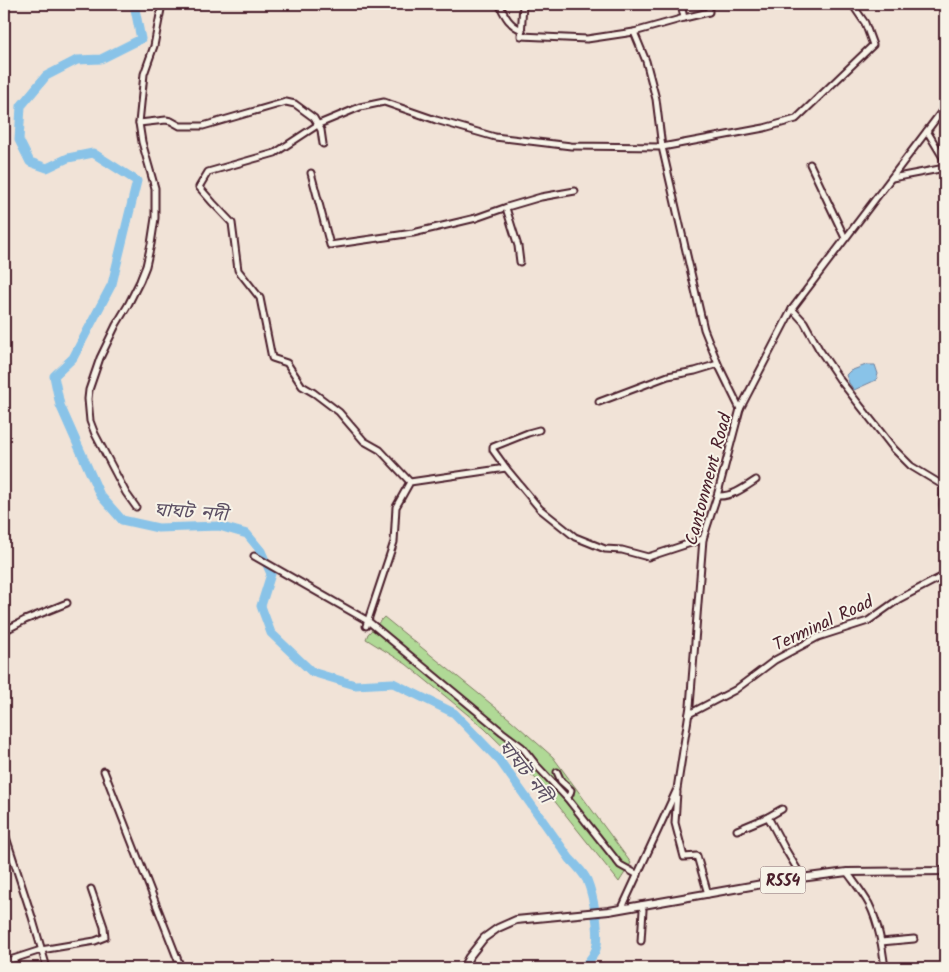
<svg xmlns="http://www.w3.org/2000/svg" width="949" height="972" viewBox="0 0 949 972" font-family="Kalam,'Noto Sans Bengali',sans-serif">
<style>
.green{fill:#b0d996;stroke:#7d7c60}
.water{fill:#89c3e8;stroke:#70819c}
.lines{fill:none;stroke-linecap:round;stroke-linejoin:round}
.river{stroke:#89c3e8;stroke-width:9}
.minor-casing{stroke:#4a1f2b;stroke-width:9}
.major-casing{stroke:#4a1f2b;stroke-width:10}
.minor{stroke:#f7f3e8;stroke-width:5}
.major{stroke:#f7f3e8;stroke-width:6}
.labels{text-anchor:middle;stroke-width:4;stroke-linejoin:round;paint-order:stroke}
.shield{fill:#f7f3e8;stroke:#7e5f64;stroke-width:1}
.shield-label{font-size:16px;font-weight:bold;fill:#4a1f2b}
.street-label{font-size:18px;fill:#4a1f2b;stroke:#f7f3e8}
.water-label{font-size:19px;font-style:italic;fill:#5d5064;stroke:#f7f3e8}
</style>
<rect width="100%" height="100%" fill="#f1e3d7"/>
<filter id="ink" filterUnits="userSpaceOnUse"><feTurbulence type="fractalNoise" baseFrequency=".02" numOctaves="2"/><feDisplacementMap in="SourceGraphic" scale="10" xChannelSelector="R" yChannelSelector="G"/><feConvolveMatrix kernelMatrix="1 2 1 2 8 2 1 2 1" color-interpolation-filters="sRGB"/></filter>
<g filter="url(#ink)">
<polygon class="green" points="384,617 511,720 553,757 631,863 619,882 541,784 484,728 406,664 366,639 368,634"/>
<polygon class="water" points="866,365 875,365 878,374 876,380 854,390 849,383 846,375 850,371"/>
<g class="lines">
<g class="river">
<path d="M134,4L141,39L101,59L77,60L46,76L21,106L19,140L30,162L47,168L68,158L93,153L137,181L112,284L73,358L54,376L60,405L100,495L122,520L158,528L219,526L247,534L261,551L271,574L261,606L271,633L312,672L355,685L393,683L454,713L500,761L570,859C576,865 583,872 587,880C593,895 601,933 596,949C594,956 588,962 583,968"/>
<polyline points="383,4 388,4"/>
</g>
<g class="minor-casing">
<g id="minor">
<path d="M499,4C505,16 509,25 522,30"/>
<polyline points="523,4 521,36 587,39 634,32 684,18 681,4"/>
<polyline points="684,18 709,12 709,4"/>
<polyline points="634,32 646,61 656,99 662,147 704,329 718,364 740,409"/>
<polyline points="139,123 166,120 171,121 180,126 203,126 286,102 295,104 314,118 321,130 323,144"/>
<polyline points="927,131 945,161"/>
<polyline points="810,164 845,238"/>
<polyline points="311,173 330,245 413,233 476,218 507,207 541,197 575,191"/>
<polyline points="892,178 945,168"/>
<polyline points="506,208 518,246 520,262"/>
<polyline points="792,309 804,322 819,349 840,380 894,449 911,466 944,486"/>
<polyline points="599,402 668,376 695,371 718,364"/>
<polyline points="506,468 493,450 493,447 528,433 539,430"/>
<polyline points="410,482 380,450 364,441 339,412 314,393 302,386 287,363 272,358 260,298 238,270 232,223 213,203 199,187 208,172 275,153 319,124 360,107 384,102 436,120 495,137 571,146 662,147 764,128 796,119 873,45 865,23 852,4"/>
<polyline points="945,485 944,486 943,504 945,527"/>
<path d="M717,496C732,497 744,488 756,480"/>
<polyline points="136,507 126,493 95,434 90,421 88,399 89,390 100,358 116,325 128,305 140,281 146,266 151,244 155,218 155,188 142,142 139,123 144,74 154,46 162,4"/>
<polyline points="254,556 368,621 502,732 522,747 537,766 567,798 570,794 571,790 561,781 557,772"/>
<polyline points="366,626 394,542 396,507 410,482 506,468 540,509 575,537 605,549 622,550 648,557 703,539"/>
<polyline points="4,631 25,620 67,603"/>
<polyline points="689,714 735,690 775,660 818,637 868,621 899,599 945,575"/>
<polyline points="104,771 181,968"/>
<polyline points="677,792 675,823 684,857 697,856 708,894"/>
<polyline points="567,798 620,865 638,875"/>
<polyline points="768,817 784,847 802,877"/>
<polyline points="737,830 768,817 782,809"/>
<polyline points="4,831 32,917 47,968"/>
<path d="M847,872C854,882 863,893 869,904C879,924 882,946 885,968"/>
<polyline points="641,905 643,910 641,941"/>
<polyline points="622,908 677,789 690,706 703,539 717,496 740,409 792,309 945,107"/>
<polyline points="881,942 914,939"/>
<polyline points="4,962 41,950 95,941 105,937 104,927 91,889"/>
</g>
</g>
<g class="major-casing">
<polyline id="major" points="463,968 469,957 484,938 498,928 516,920 609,911 785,880 847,872 945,871"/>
</g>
<use href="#minor" class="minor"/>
<use href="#major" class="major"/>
</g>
</g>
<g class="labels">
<rect class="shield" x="760.5" y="866.5" width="45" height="27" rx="4"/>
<g class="shield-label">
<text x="783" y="886">R554</text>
</g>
<g class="street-label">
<text transform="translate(708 479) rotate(-75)" y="6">Cantonment Road</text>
<text transform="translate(823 623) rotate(-25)" y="6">Terminal Road</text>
</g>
<g class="water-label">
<text transform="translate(191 511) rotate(4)" y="7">ঘাঘট নদী</text>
<text transform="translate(526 771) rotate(52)" y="7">ঘাঘট নদী</text>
</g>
</g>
<rect width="949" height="972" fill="none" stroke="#f7f3e8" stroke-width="20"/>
<rect x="10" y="10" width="929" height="952" fill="none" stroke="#4a1f2b" stroke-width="2" filter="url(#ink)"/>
</svg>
